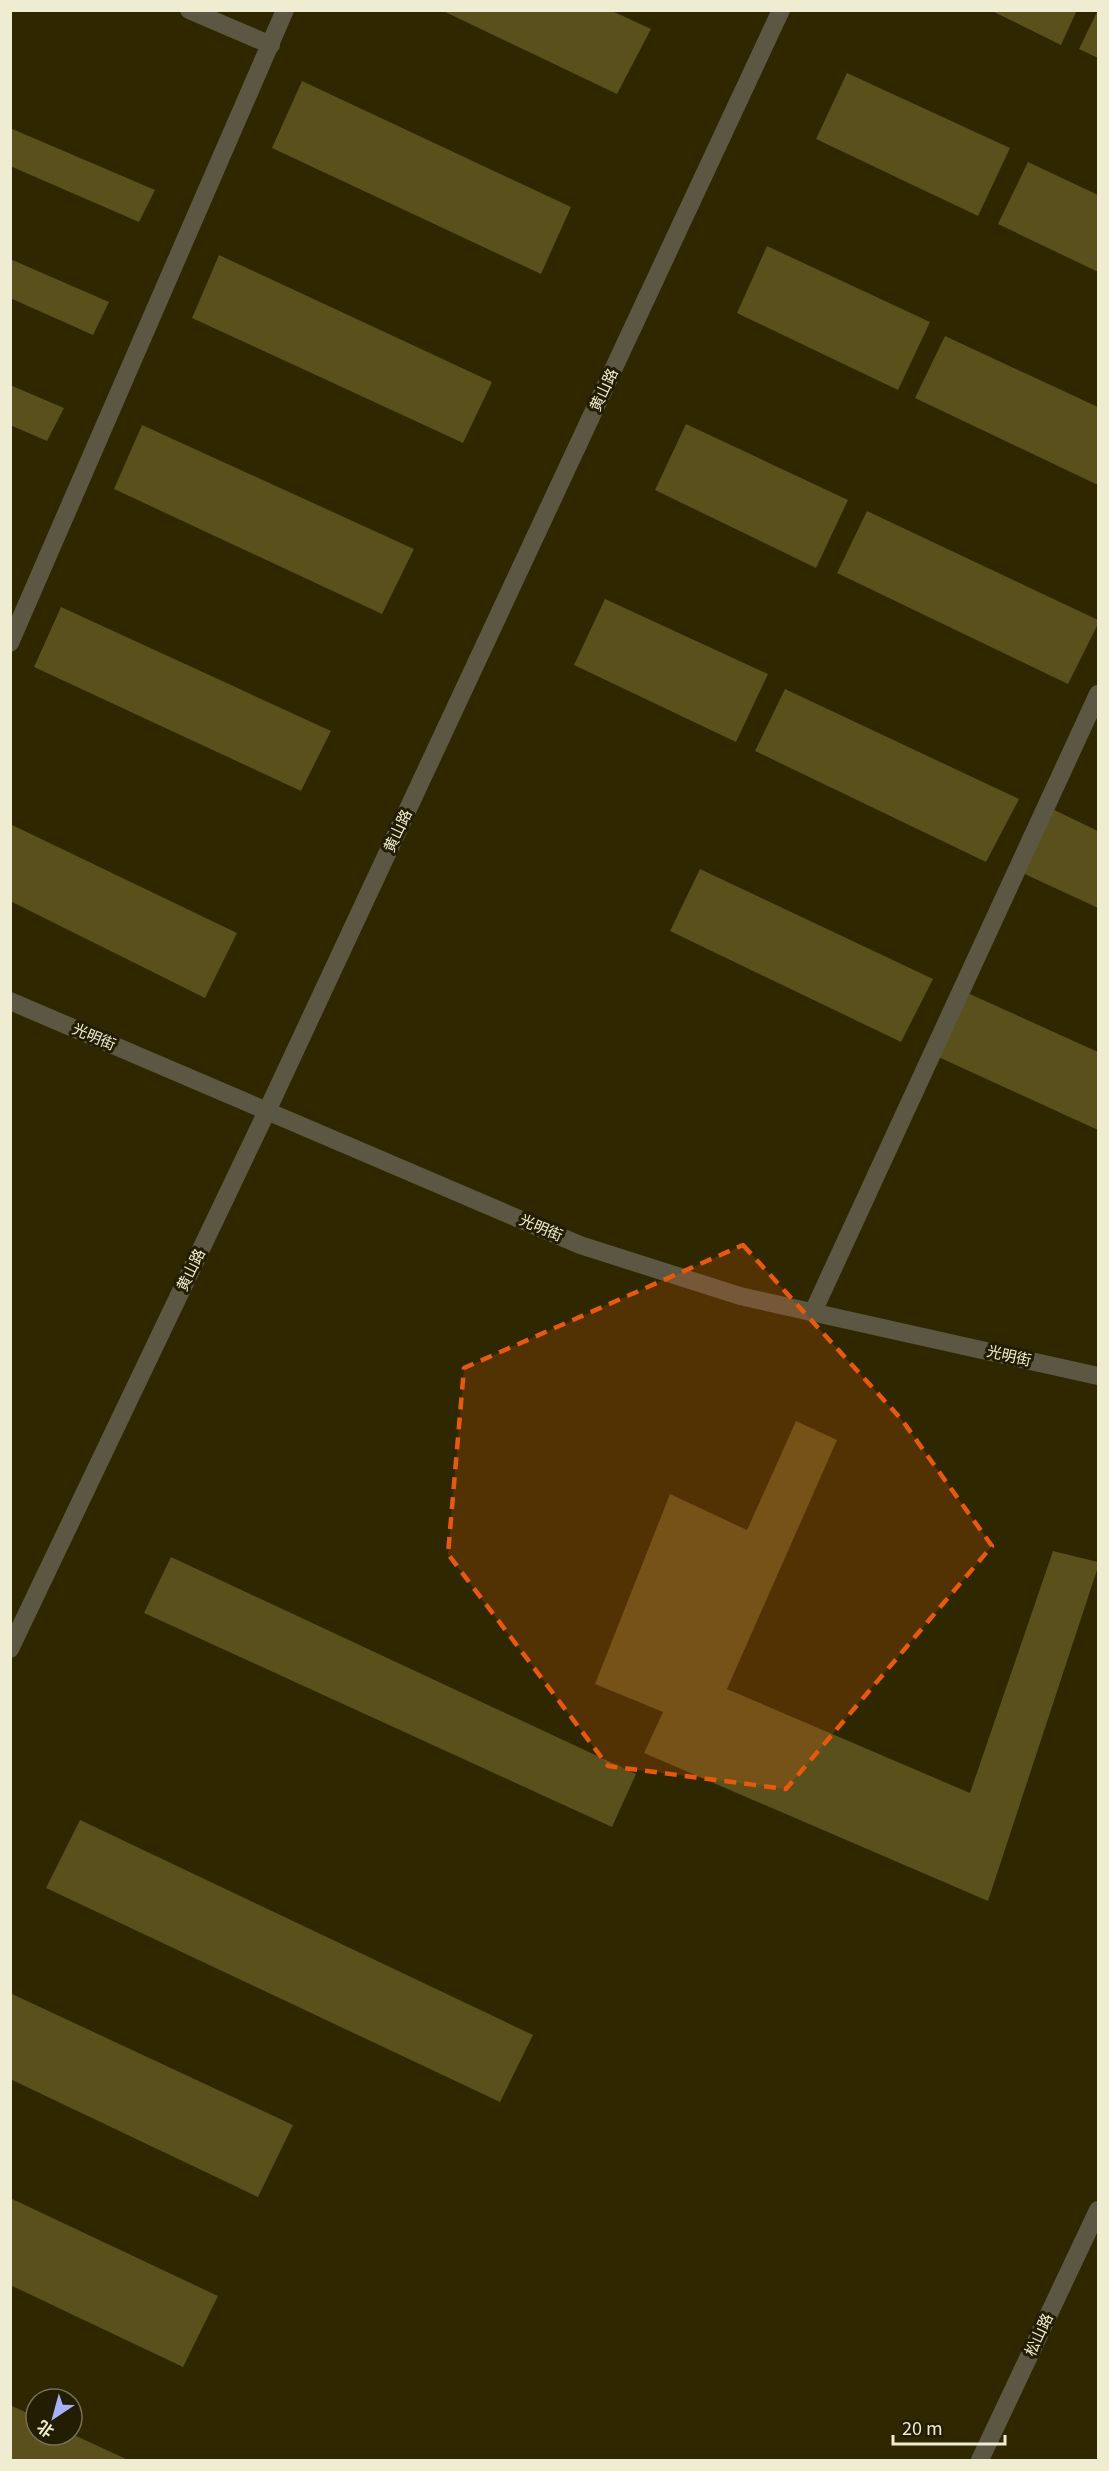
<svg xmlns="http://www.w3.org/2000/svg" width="1109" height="2471" viewBox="0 0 1109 2471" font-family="Georgia,'Noto Sans SC',serif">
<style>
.building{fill:#59501c}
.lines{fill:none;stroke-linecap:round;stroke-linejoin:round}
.minor{stroke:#5b5743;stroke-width:18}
.tertiary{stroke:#5b5743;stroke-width:18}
.marked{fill:#e8590c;fill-opacity:0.2;stroke:#e8590c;stroke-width:4.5;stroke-dasharray:12 8;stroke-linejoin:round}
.labels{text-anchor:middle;stroke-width:6;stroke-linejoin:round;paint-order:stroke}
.street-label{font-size:15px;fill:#f0ecd1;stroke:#221d03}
</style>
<rect width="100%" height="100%" fill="#2e2700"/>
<g class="building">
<polygon points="441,10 610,10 651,29 617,94"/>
<polygon points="990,10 1077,10 1061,45"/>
<polygon points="1098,10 1098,58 1079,49"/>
<polygon points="847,73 1010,148 978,216 816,139"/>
<polygon points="302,81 571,207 541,274 272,148"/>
<polygon points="10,128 155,190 139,222 10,166"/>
<polygon points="1028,162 1098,195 1098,272 998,224"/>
<polygon points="767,246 930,322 898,390 737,313"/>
<polygon points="219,255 492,382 463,443 192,318"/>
<polygon points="10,259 109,302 93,335 10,298"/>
<polygon points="945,336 1098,407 1098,485 915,398"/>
<polygon points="10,385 64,408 47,441 10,425"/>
<polygon points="686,424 848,500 816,568 655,490"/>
<polygon points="142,425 414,549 382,614 114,489"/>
<polygon points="867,511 1098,620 1098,624 1068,684 837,573"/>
<polygon points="605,599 768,674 736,742 574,665"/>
<polygon points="61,607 331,731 301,791 34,667"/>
<polygon points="785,689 1019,799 986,862 755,751"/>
<polygon points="1046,806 1098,831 1098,908 1016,870"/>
<polygon points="10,824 237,933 205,998 10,901"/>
<polygon points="700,869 933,979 901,1042 670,931"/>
<polygon points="963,991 1098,1052 1098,1130 934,1055"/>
<polygon points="796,1421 837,1440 727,1689 970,1793 1053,1551 1098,1562 1098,1567 988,1901 644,1753 663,1712 595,1684 670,1494 747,1530"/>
<polygon points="171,1557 636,1774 612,1827 144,1613"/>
<polygon points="80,1820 533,2035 500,2102 46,1888"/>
<polygon points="10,1993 293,2125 258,2197 10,2079"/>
<polygon points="10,2198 218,2296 183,2367 10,2285"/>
<polygon points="10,2405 36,2417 36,2435 72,2434 128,2460 10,2460"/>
</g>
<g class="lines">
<g class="minor">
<polyline points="189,10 271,45"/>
<polyline points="10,643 285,10"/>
<polyline points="813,1312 1098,694"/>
</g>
<g class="tertiary">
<polyline points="10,1001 580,1245 740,1296 1098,1376"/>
<polyline points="10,1649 267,1111 781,10"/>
<polyline points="980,2460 1098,2210"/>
</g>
</g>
<path class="marked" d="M743,1245L902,1420L992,1546L786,1789L608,1766L448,1554L464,1368Z"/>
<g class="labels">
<g class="street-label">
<text transform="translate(604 390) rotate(-65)" y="5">黄山路</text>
<text transform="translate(398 831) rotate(-65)" y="5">黄山路</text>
<text transform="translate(94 1037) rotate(23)" y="5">光明街</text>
<text transform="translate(541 1228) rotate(23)" y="5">光明街</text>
<text transform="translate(191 1270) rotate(-64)" y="5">黄山路</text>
<text transform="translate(1009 1356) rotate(13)" y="5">光明街</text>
<text transform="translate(1039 2335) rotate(-65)" y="5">松山路</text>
</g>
</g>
<rect width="1109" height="2471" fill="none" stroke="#f0ecd1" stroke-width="24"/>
<g transform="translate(54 2417) rotate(216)"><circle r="28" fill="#221d03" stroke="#747055" stroke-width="1.5"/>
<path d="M0-4.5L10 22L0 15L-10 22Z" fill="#a8b0fc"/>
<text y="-9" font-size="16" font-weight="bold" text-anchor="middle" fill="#f0ecd1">北</text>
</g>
<path d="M893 2435v9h112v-9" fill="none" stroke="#f0ecd1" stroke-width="3"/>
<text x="902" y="2435" font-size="18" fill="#f0ecd1" stroke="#221d03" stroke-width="4.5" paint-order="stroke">20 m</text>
</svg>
